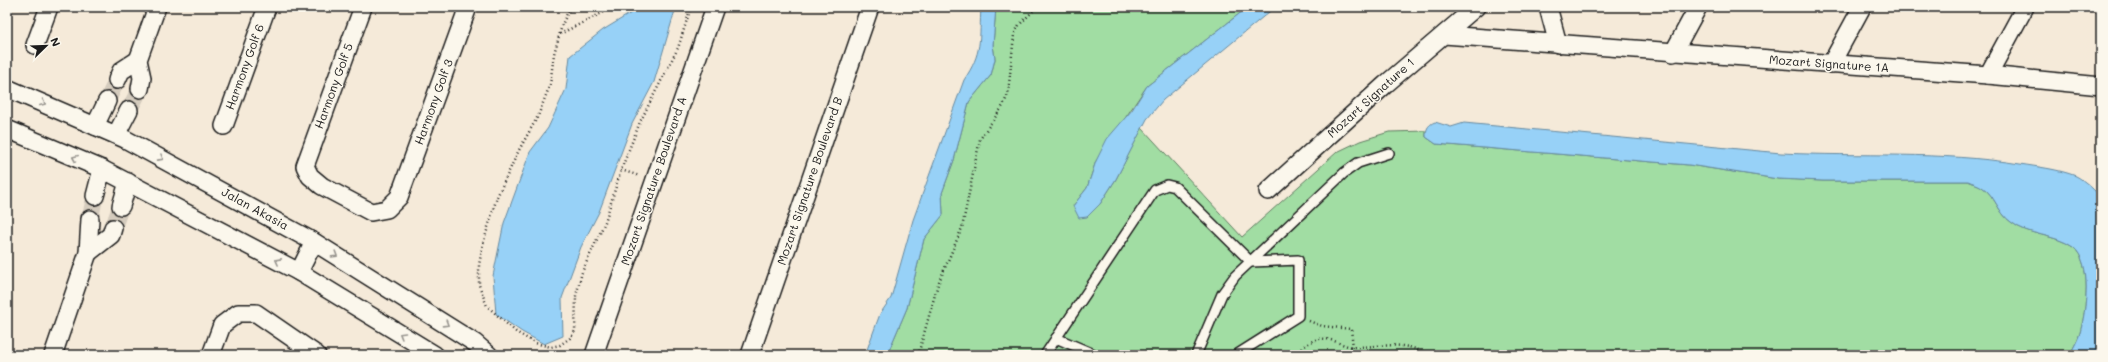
<svg xmlns="http://www.w3.org/2000/svg" width="2108" height="362" viewBox="0 0 2108 362" font-family="Mali,sans-serif">
<style>
.green{fill:#a1dda3;stroke:#5e7c60}
.water{fill:#97d1f7;stroke:#66899f}
.lines{fill:none;stroke-linecap:round;stroke-linejoin:round}
.street-tunnel{stroke:#d4cbbd;stroke-width:17;stroke-dasharray:17 8;stroke-linecap:butt}
.lane-casing{stroke:#1c1c1c;stroke-width:12}
.street-casing{stroke:#1c1c1c;stroke-width:20}
.path{stroke:#1c1c1c;stroke-width:2.5;stroke-dasharray:1 3;stroke-linecap:butt}
.lane{stroke:#fbf7ec;stroke-width:9}
.street{stroke:#fbf7ec;stroke-width:17}
.oneway{stroke:#97948e}
.labels{text-anchor:middle;stroke-width:3;stroke-linejoin:round;paint-order:stroke}
.street-label{font-size:12px;fill:#1c1c1c;stroke:#fbf7ec}
</style>
<rect width="100%" height="100%" fill="#f5ead9"/>
<filter id="ink" filterUnits="userSpaceOnUse"><feTurbulence type="fractalNoise" baseFrequency=".025" numOctaves="2"/><feDisplacementMap in="SourceGraphic" scale="8" xChannelSelector="R" yChannelSelector="G"/><feConvolveMatrix kernelMatrix="1 2 1 2 8 2 1 2 1" color-interpolation-filters="sRGB"/></filter>
<g filter="url(#ink)">
<path class="green" d="M996,7H1248L1147,86L1096,161L1087,188L1073,206L1100,204L1116,179L1142,128L1242,237L1337,152L1360,141L1389,132L1426,131V137L1436,144L1689,165L1778,179L1823,181H1968C1972,183 1978,184 1982,187C1995,195 1998,213 2011,222C2028,236 2055,234 2073,247C2093,263 2086,311 2080,333C2078,340 2073,348 2070,355H887L907,308L924,239L943,215L942,193L954,160L969,102L991,75L995,59L993,45Z"/>
<g class="water">
<polygon points="633,7 676,7 654,82 632,124 599,212 581,247 562,298 563,336 544,344 522,332 496,314 493,276 504,223 530,152 548,128 566,89 570,56 603,30 631,13"/>
<path d="M981,7H996L993,45L995,59L991,75L969,102L954,160L942,193L943,215L924,239L907,308L887,355H865L880,314L891,298L913,220L964,80C983,52 979,40 981,7Z"/>
<polygon points="1248,7 1275,7 1163,100 1147,119 1116,179 1100,204 1087,217 1079,218 1073,206 1087,188 1096,161 1107,139 1132,110 1147,86"/>
<path d="M1435,122L1451,127L1464,123L1781,153C1861,157 1940,151 2020,164C2038,167 2058,169 2076,176C2084,180 2096,191 2101,198V355H2070C2073,348 2078,340 2080,333C2086,311 2093,263 2073,247C2055,234 2028,236 2011,222C1998,213 1995,195 1982,187C1978,184 1972,183 1968,181H1823L1778,179L1689,165L1436,144L1426,137C1426,130 1427,125 1435,122Z"/>
</g>
<g class="lines">
<g class="street-tunnel">
<polyline points="107,101 117,80"/>
<polyline points="129,110 140,89"/>
<polyline points="90,219 95,196"/>
<polyline points="113,228 121,206"/>
</g>
<g class="lane-casing">
<g id="lane">
<polyline points="1056,338 1096,355"/>
<polyline points="1045,355 1155,190 1167,185 1175,187 1251,262 1298,260 1298,316 1236,355"/>
<polyline points="1196,355 1222,294 1235,276 1344,173 1358,163 1389,153"/>
</g>
</g>
<g class="street-casing">
<g id="street">
<polyline points="363,7 305,166 310,176 322,186 371,212 387,209 399,197 468,7"/>
<polyline points="1548,7 1558,44"/>
<polyline points="1444,35 1988,75 2101,86"/>
<polyline points="35,45 49,7"/>
<polyline points="1673,53 1698,7"/>
<polyline points="1831,64 1862,7"/>
<polyline points="1988,75 2025,7"/>
<polyline points="117,80 121,71 138,60"/>
<polyline points="7,88 125,139 314,242 475,343 489,355"/>
<polyline points="140,89 142,78 138,60 157,7"/>
<polyline points="95,126 107,101"/>
<polyline points="224,126 267,7"/>
<polyline points="7,129 102,169 299,272 435,355"/>
<polyline points="116,135 129,110"/>
<polyline points="1268,191 1386,84 1476,7"/>
<polyline points="95,196 102,169"/>
<polyline points="121,206 128,182"/>
<polyline points="88,253 111,235 113,228"/>
<polyline points="299,272 314,242"/>
<polyline points="53,355 88,253 90,219"/>
<polyline points="211,355 222,325 238,313 256,313 317,355"/>
<polyline points="594,355 715,7"/>
<polyline points="750,355 870,7"/>
</g>
</g>
<g class="path">
<polyline points="570,7 562,25 554,54 550,85 538,116 519,150 497,197 483,244 479,265 479,285 487,306 516,332 535,343 551,347 560,345 570,338 575,331 576,296 582,272 605,222 621,170 640,122 678,48 691,7"/>
<polyline points="560,34 614,7"/>
<polyline points="621,170 640,176"/>
<polyline points="1309,321 1322,326 1351,329 1353,347"/>
<polyline points="918,355 938,284 962,228 980,139 1003,106 1008,94 1014,35 1019,25 1037,7"/>
<path d="M1297,355C1303,347 1309,341 1319,339C1332,337 1343,347 1355,347C1380,347 1405,340 1428,355"/>
</g>
<use href="#lane" class="lane"/>
<use href="#street" class="street"/>
</g>
<defs><path id="oneway-chevron" d="M-2-3.5L2.5 0L-2 3.5" fill="none" stroke-width="1.6" stroke-linecap="round" stroke-linejoin="round"/></defs>
<g class="oneway">
<use href="#oneway-chevron" transform="translate(43 103) rotate(23)"/>
<use href="#oneway-chevron" transform="translate(75 158) rotate(-157)"/>
<use href="#oneway-chevron" transform="translate(161 158) rotate(29)"/>
<use href="#oneway-chevron" transform="translate(335 255) rotate(32)"/>
<use href="#oneway-chevron" transform="translate(278 261) rotate(-152)"/>
<use href="#oneway-chevron" transform="translate(446 324) rotate(32)"/>
<use href="#oneway-chevron" transform="translate(402 335) rotate(-149)"/>
</g>
</g>
<g class="labels">
<g class="street-label">
<text transform="translate(1829 64) rotate(4)" y="4">Mozart Signature 1A</text>
<text transform="translate(245 67) rotate(-70)" y="4">Harmony Golf 6</text>
<text transform="translate(334 86) rotate(-70)" y="4">Harmony Golf 5</text>
<text transform="translate(1371 98) rotate(-42)" y="4">Mozart Signature 1</text>
<text transform="translate(434 102) rotate(-70)" y="4">Harmony Golf 3</text>
<text transform="translate(654 181) rotate(-71)" y="4">Mozart Signature Boulevard A</text>
<text transform="translate(810 181) rotate(-71)" y="4">Mozart Signature Boulevard B</text>
<text transform="translate(255 209) rotate(29)" y="4">Jalan Akasia</text>
</g>
</g>
<rect width="2108" height="362" fill="none" stroke="#fbf7ec" stroke-width="24"/>
<rect x="12" y="12" width="2084" height="338" fill="none" stroke="#1c1c1c" stroke-width="1.5" filter="url(#ink)"/>
<g transform="translate(46 46) rotate(67)" stroke="#fbf7ec" stroke-width="3" paint-order="stroke">
<path d="M0-3L7 15L0 10L-7 15Z" fill="#1c1c1c"/>
<text y="-6" font-size="11" font-weight="bold" text-anchor="middle" fill="#1c1c1c">N</text>
</g>
</svg>
